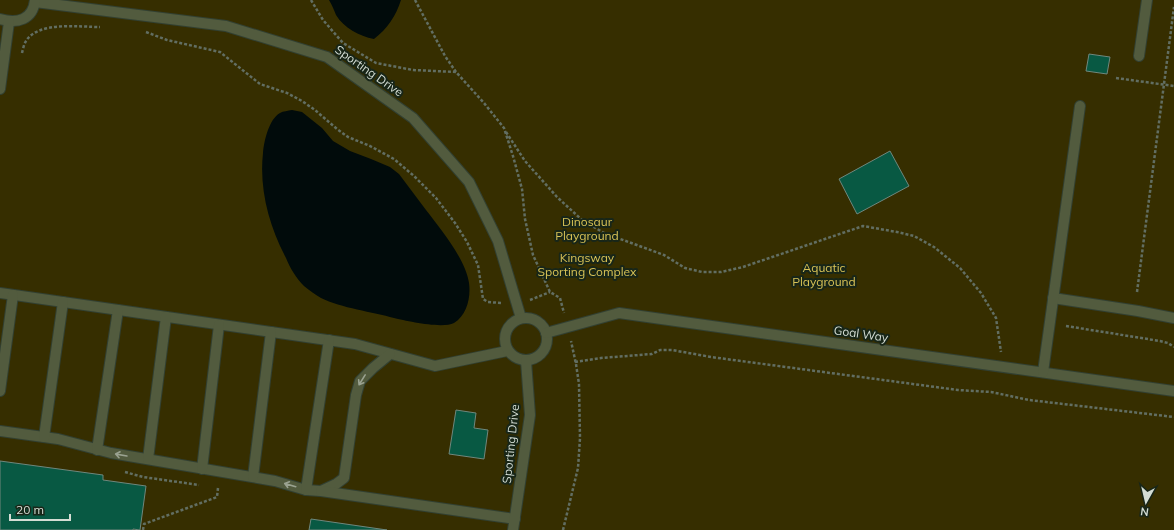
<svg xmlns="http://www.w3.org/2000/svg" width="1174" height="530" viewBox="0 0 1174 530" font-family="Mulish,sans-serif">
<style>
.green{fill:#362e00}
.water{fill:#010b0b}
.building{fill:#085943;stroke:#6f877d}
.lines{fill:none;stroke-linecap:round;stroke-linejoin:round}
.service-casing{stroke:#324032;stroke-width:12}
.path{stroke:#626e62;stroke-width:2.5;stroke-dasharray:3 2;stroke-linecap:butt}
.service{stroke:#525b3e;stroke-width:10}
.oneway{stroke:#9aa290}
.labels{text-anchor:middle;stroke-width:4;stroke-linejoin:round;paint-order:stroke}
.street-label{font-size:12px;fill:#d4ddd4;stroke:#182618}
.park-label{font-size:12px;fill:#d8c256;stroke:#182618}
</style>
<rect width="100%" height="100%" fill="#182618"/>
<rect class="green" x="0" y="0" width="1174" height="530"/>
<g class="water">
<path d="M329,0H401C396,16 387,29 374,39C359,36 344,28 336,15C334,10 332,5 329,0Z"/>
<path d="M292,110L302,112L322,128L333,141L350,151L371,159L390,167L399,174C408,186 417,198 426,210C440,228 466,260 469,283C471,297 467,315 454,323C442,329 407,321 394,318C373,312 341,308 321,298C316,295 309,290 304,286C296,278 290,268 286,258C269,226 259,189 263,153C264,141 269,119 280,113C283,111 288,111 292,110Z"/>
</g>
<g class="building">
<polygon points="1089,54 1110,57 1107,74 1086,71"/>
<polygon points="890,151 909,186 857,214 839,179"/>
<polygon points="456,410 476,413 474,428 488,430 484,459 449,454"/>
<polygon points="0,461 103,475 103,480 146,486 140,530 133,529 133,530 0,530"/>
<polygon points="311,519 387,530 309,530"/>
</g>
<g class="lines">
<g class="service-casing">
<g id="service">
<polyline points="35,2 226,26 327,57 413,118 469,182 498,241 521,318"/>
<path d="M0,19C17,24 33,20 35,0"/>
<polyline points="1139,56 1147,0"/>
<polyline points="0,89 9,22"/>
<polyline points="0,293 355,344 435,366 507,351"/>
<polyline points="1053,298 1138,311 1174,318"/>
<circle cx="526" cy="339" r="21"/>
<polyline points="546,333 619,313 1174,391"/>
<polyline points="1043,372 1080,106"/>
<polyline points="0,391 13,295"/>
<polyline points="0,431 58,439 111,453 275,481 306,490 321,491 336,484 344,478 356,395 360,381 373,368 390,354"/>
<polyline points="44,437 63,302"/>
<polyline points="97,450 118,310"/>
<polyline points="148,459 166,317"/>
<polyline points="202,469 219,325"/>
<polyline points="253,477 271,332"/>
<polyline points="306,490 329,340"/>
<polyline points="321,491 515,519"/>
<polyline points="513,530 530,415 526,361"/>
</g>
</g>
<g class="path">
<polyline points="311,0 323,20 343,43 376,63 413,70 456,72 484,103 504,128 513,156 522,189 525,219 533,255 550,292 560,298 564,313"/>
<polyline points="415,0 445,56 456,72"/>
<polyline points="146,32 167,40 220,52 260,84 287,93 302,101 315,110 337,129 348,137 370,146 394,159 414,176 436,198 455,223 467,242 478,265 483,299 488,302 501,303"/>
<path d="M22,53C23,49 24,44 26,41C38,21 80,27 100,27"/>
<polyline points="1116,78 1174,86"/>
<polyline points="506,132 525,161 557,197 582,220 604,233 664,255 685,268 702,272 721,272 743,267 863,226 897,232 914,236 934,247 960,268 981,293 996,318 1001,352"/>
<polyline points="1137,292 1174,7"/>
<polyline points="530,300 550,292"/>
<polyline points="1066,326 1160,341 1168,343 1174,347"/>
<polyline points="575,362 601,358 652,354 660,350 672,350 711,357 958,390 991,392 1029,400 1174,417"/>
<polyline points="125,472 143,477 199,485"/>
<polyline points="143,530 144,524 217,497 218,488"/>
<polyline points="563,530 578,468 580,438 579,384 576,364 571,341"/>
</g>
<use href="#service" class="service"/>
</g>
<defs><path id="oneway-shaft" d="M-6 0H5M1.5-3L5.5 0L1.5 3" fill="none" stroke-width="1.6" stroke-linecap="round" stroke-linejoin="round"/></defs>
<g class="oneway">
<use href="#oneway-shaft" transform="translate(362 380) rotate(122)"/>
<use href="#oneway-shaft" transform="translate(121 455) rotate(-170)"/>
<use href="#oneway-shaft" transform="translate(290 485) rotate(-164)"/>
</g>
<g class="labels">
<g class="street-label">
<text transform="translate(369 71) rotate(35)" y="4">Sporting Drive</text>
<text transform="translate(861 334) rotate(8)" y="4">Goal Way</text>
<text transform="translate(511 444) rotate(-84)" y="4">Sporting Drive</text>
</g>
<g class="park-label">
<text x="587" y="226">Dinosaur<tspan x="587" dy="14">Playground</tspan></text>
<text x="587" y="262">Kingsway<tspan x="587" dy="14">Sporting Complex</tspan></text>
<text x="824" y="272">Aquatic<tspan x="824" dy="14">Playground</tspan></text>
</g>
</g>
<g transform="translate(1146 502) rotate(188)" stroke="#182618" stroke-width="3" paint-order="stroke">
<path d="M0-3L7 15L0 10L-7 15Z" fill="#d4ddd4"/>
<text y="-6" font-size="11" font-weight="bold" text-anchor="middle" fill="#d4ddd4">N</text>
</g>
<path d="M10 514v6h60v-6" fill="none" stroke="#d4ddd4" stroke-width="2"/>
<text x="16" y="514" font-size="12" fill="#d4ddd4" stroke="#182618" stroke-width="3" paint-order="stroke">20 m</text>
</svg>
